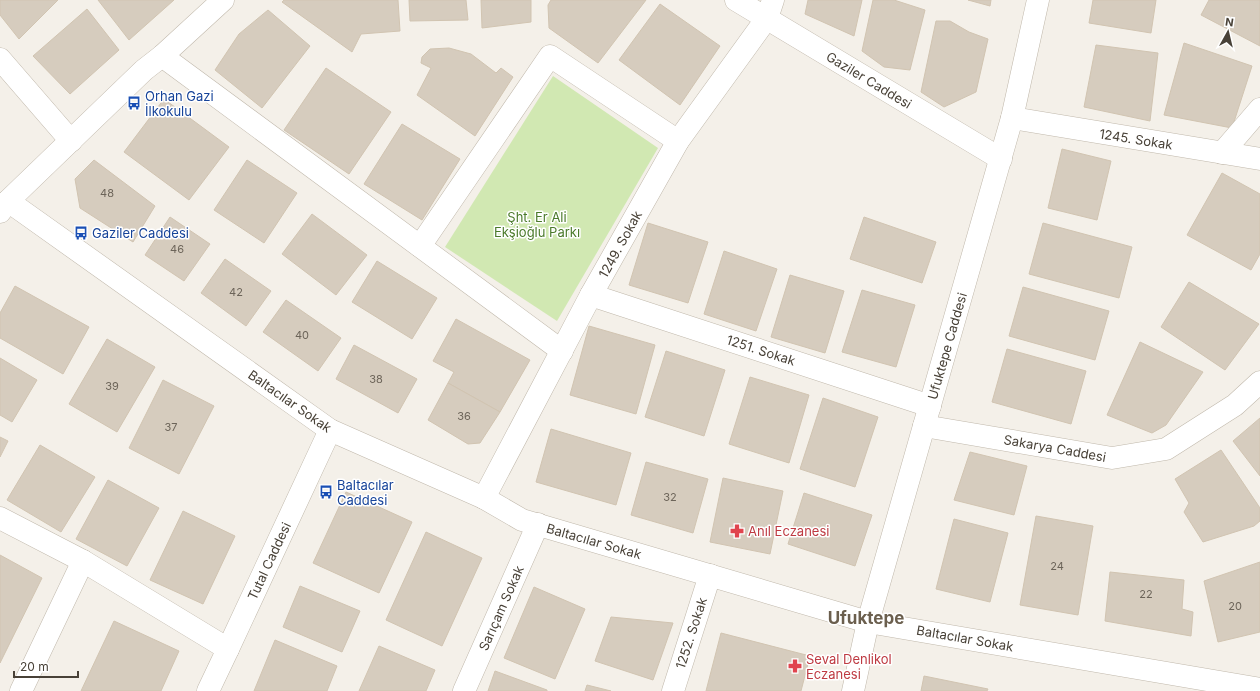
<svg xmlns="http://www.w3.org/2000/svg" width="1260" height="691" viewBox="0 0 1260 691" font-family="Inter,sans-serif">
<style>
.green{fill:#d1e8b2}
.building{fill:#d6ccbe;stroke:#d1c4b1}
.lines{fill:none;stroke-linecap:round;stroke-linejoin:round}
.minor-casing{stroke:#c0b8ab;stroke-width:23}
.tertiary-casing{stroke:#c0b8ab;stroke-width:23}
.minor{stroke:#fff;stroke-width:22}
.tertiary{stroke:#fff;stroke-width:22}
.labels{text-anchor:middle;stroke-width:3;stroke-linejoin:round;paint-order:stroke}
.number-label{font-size:11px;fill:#6c6459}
.street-label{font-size:13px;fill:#484137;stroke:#fff}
.transit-label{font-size:13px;fill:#164399;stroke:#fff;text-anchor:start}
.park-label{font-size:13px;fill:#4a7a2a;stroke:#fff}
.health-label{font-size:13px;fill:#be3a42;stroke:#fff;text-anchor:start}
.district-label{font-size:17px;font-weight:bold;fill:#6b5f4e;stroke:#fff}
</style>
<rect width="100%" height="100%" fill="#f4f0e9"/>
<polygon class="green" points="553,76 658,148 557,321 445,247"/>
<g class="building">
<polygon points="0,0 58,0 19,39 0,15"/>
<polygon points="98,0 174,0 129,40"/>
<polygon points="284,0 398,0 400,31 361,34 352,52 282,2"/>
<polygon points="409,0 466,0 468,20 410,21"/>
<polygon points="481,0 531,0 531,22 482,28"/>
<polygon points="551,0 646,0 598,63 549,28 548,5"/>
<polygon points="808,0 862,0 854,36 805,14"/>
<polygon points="873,0 894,0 925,10 910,70 884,67 862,51"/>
<polygon points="968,0 991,0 990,6"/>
<polygon points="1093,0 1156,0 1151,33 1089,23"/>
<polygon points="1209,0 1260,0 1260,46 1201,15"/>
<polygon points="660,4 720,46 680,105 619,60"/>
<polygon points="87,9 119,50 70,94 33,56"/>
<polygon points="268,10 310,46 262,108 215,70 239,34"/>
<polygon points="936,21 950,21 969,32 988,39 976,92 944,107 921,92"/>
<polygon points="1184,43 1252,66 1232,128 1164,115"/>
<polygon points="1096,45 1158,53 1150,121 1084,107"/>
<polygon points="449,48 471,54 496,73 501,68 513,77 475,136 417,95 431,68 421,63 422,57 430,49"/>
<polygon points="326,68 391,112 349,174 284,130"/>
<polygon points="164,99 229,147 189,200 124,152"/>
<polygon points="402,124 460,159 422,220 364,184"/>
<polygon points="1062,149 1111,161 1097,220 1048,208"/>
<polygon points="94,160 155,206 133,242 80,208 75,179"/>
<polygon points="247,160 297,193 264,243 214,210"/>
<polygon points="1222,173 1260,194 1260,254 1251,270 1187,235"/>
<polygon points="312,214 367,255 336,295 282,254"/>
<polygon points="170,217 210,244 184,281 145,255"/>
<polygon points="864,217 936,242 922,283 850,259"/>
<polygon points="648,223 708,242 688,303 629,285"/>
<polygon points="1043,223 1132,247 1119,298 1029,274"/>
<polygon points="724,251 777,269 756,331 704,314"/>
<polygon points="225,259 271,291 246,326 201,293"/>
<polygon points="377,261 437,298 412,339 352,302"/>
<polygon points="790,275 844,291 825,353 771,337"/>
<polygon points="1189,282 1259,324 1225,370 1161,327"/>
<polygon points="15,286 89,327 63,374 0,338 0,313"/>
<polygon points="1023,287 1109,311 1095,360 1009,336"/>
<polygon points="862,290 915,305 896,367 842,352"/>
<polygon points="286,300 341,338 318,371 263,332"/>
<polygon points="456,319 530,360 500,412 448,383 454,372 433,361"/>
<polygon points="589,326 655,345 636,414 570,395"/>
<polygon points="107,339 155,367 117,432 69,404"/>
<polygon points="1140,342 1203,372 1166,425 1152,433 1107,415"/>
<polygon points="354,345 417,379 398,413 336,379"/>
<polygon points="1007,349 1086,371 1071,424 992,402"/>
<polygon points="666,351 725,370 704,436 645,417"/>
<polygon points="0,358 37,380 12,422 0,415"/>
<polygon points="750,377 809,395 789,463 729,444"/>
<polygon points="163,380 214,406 179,474 129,448"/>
<polygon points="448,383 500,412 480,443 468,444 428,420"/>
<polygon points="823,398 878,417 855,487 800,469"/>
<polygon points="1260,418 1260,476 1233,441"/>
<polygon points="551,429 631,453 616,505 536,482"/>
<polygon points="0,437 8,441 0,457"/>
<polygon points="40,445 95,477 61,532 7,500"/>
<polygon points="1221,450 1260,508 1260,521 1254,526 1203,542 1184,512 1189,503 1175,479"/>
<polygon points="970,452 1027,466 1014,515 954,500"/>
<polygon points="646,462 708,479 693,533 631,515"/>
<polygon points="723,478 783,491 770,554 710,542"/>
<polygon points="108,480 159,508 127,566 76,539"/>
<polygon points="346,492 412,522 379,593 313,563"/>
<polygon points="804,493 872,515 855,566 788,544"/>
<polygon points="183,511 235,536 203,604 150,580"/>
<polygon points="1036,516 1093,526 1078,615 1020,605"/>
<polygon points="954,519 1008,533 990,602 936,589"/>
<polygon points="426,532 482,558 442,646 386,620"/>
<polygon points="0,555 42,578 0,663"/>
<polygon points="1260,562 1260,632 1218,642 1204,581"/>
<polygon points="1110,572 1184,580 1182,609 1193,612 1191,636 1105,621"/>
<polygon points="300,586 360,611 342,652 283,627"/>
<polygon points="534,587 585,609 555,679 504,658"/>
<polygon points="611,617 673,623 653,680 595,661"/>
<polygon points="114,621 179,651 161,691 81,691"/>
<polygon points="721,633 810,656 801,691 706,691"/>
<polygon points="275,640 337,666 327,691 254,691"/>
<polygon points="379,646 435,670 426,691 359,691"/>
<polygon points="495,671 547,690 547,691 488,691"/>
<polygon points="924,676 988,689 987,691 921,691"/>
<polygon points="587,685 611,691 585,691"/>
</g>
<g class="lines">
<g class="minor-casing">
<g id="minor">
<polyline points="736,0 1001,159"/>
<polyline points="162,56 562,351"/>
<polyline points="0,59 71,141"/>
<polyline points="1012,118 1260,159"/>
<polyline points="1222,153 1260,109"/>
<polyline points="8,201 330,430 484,498 522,520 868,622 1260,689"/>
<polyline points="0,212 8,201 144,70 162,56 223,0"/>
<polyline points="420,246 550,56 678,141"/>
<polyline points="591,295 930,406"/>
<polyline points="924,426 1112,458 1166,449 1235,405 1260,382"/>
<polyline points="484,498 591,295 678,141 767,18 773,0"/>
<polyline points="0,518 83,561 228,649"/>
<polyline points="21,691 83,561"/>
<polyline points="208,691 228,649 330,430"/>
<polyline points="464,691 538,524"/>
<polyline points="673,691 710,575"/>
</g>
</g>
<g class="tertiary-casing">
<polyline id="tertiary" points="853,691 868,622 1012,118 1038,0"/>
</g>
<use href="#minor" class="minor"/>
<use href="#tertiary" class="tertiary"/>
</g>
<defs>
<g id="bus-bare" transform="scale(1.08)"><path d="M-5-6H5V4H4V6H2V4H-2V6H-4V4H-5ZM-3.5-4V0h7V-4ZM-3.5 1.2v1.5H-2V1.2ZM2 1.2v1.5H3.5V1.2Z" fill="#1a4fb4" stroke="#fff" stroke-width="2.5" paint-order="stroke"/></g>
<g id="pharmacy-bare" transform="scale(1.08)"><path d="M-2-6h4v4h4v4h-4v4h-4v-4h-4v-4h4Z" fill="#e0444e" stroke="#fff" stroke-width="2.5" paint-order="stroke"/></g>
</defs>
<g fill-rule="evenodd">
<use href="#bus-bare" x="134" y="103"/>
<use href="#bus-bare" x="81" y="233"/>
<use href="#bus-bare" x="326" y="492"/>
<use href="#pharmacy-bare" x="737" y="531"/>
<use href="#pharmacy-bare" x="795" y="666"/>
</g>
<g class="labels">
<g class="number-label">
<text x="107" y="197">48</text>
<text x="177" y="253">46</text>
<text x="236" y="296">42</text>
<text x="302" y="339">40</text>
<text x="376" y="383">38</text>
<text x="112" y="390">39</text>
<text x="464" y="420">36</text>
<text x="171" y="431">37</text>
<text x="670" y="501">32</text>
<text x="1057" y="570">24</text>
<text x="1146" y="598">22</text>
<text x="1235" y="610">20</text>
</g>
<g class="street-label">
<text transform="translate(869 80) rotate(31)" y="5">Gaziler Caddesi</text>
<text transform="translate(1136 139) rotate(9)" y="5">1245. Sokak</text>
<text transform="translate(620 244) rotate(-61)" y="5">1249. Sokak</text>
<text transform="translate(947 346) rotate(-74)" y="5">Ufuktepe Caddesi</text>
<text transform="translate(761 350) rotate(18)" y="5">1251. Sokak</text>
<text transform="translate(290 401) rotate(35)" y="5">Baltacılar Sokak</text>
<text transform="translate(1055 448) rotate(10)" y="5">Sakarya Caddesi</text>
<text transform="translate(594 541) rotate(16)" y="5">Baltacılar Sokak</text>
<text transform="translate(269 561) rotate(-65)" y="5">Tutal Caddesi</text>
<text transform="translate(501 608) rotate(-66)" y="5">Sarıçam Sokak</text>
<text transform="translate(691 633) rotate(-72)" y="5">1252. Sokak</text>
<text transform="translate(965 638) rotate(10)" y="5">Baltacılar Sokak</text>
</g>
<g class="transit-label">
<text x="145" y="101">Orhan Gazi<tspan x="145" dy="15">İlkokulu</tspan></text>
<text x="92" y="238">Gaziler Caddesi</text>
<text x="337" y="490">Baltacılar<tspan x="337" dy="15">Caddesi</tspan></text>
</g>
<g class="park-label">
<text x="537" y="222">Şht. Er Ali<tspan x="537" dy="15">Ekşioğlu Parkı</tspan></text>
</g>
<g class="health-label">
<text x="748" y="536">Anıl Eczanesi</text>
<text x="806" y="664">Seval Denlikol<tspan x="806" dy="15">Eczanesi</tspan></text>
</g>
<g class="district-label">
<text x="866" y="624">Ufuktepe</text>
</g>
</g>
<g transform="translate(1228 32) rotate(8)" stroke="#ffffff" stroke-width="3" paint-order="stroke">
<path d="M0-3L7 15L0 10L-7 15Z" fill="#484137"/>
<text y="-6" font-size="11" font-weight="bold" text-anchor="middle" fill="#484137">N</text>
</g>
<path d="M14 671v6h64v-6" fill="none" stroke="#484137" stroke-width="2"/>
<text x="20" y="671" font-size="12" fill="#484137" stroke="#ffffff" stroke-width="3" paint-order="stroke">20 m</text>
</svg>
